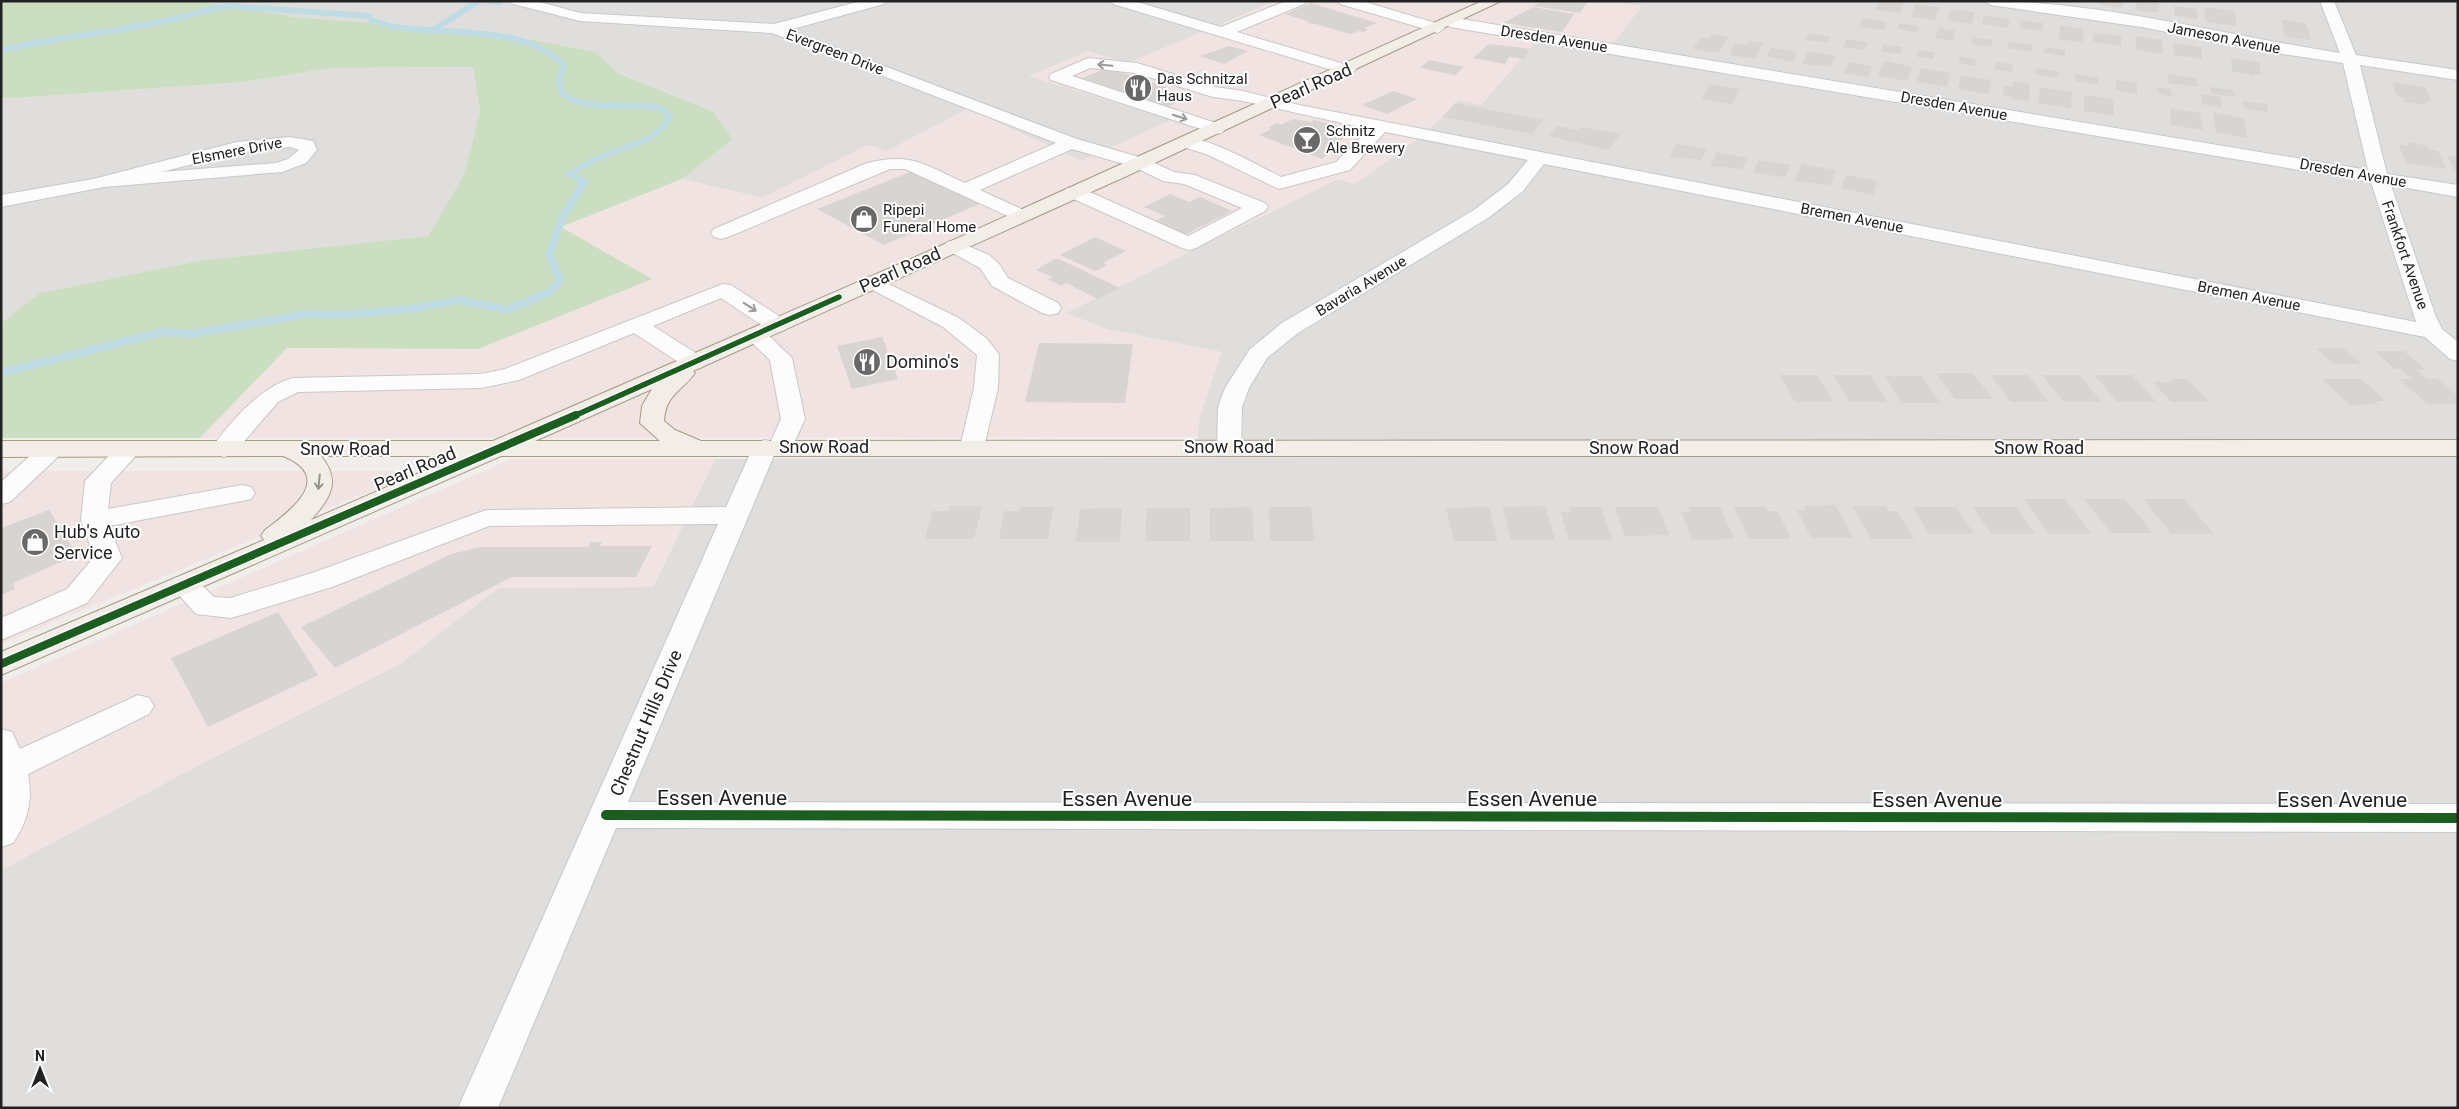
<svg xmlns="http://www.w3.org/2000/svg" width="2459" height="1109" viewBox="0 0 2459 1109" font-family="Roboto,sans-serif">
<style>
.residential{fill:#dfdedc}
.commercial{fill:#f1e3e1}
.forest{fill:#cbdec1}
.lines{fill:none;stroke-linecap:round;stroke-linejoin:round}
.stream-far1{stroke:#bfdbe3;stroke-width:6}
.stream{stroke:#bfdbe3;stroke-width:8}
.building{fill:#d7d4d2}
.minor-casing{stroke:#c9c8c7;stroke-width:2}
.major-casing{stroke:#a79c86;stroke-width:2}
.minor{fill:#fdfcfc;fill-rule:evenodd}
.major{fill:#f3ede7;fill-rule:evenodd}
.cycleway-far2-casing{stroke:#fff;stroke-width:8}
.cycleway-far1-casing{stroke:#fff;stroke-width:11}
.cycleway-casing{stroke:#fff;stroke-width:13}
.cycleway-far2{stroke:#1b5e20;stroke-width:5.5}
.cycleway-far1{stroke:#1b5e20;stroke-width:8}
.cycleway{stroke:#1b5e20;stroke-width:10}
.oneway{stroke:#9a9a9a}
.oneway2{stroke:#95928e}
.labels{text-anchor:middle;stroke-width:4;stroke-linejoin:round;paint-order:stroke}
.far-street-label{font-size:15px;fill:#222;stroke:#fff}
.far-poi-label{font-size:15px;fill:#222;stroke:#fff;text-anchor:start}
.street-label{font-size:18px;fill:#222;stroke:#fff}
.poi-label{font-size:18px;fill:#222;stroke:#fff;text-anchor:start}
.near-street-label{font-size:21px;fill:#222;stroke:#fff}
</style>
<rect width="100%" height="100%" fill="#f0eeeb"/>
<g class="residential">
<polygon points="188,1 1275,1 1128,64 1030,76 1172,120 1081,161 968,109 887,151 868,145 762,198 682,179 733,139 712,111 618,73 596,52 493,32 295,17"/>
<polygon points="1611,1 2458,1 2458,446 1197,447 1199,419 1221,352 1107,329 1065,313 1338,179 1355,184 1424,134 1459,100 1540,37 1641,6"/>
<polygon points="473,67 480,112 464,176 428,236 203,260 40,293 1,323 1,97 16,98 244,82 331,68"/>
<polygon points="2458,454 2458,1108 1,1108 1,870 207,761 400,664 498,588 653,587 715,459"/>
</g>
<g class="commercial">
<polygon points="1275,1 1609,1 1642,6 1610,48 1540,37 1481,105 1459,100 1424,134 1355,184 1338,179 1066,313 1107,329 1221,352 1199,419 1198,437 200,438 287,348 478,349 651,279 561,227 682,179 762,198 868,145 887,151 968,109 1081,161 1171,120 1029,76 1088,51 1128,63"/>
<polygon points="511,459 715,459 653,587 498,588 400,664 207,761 1,870 1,683"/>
<polygon points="1,471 418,471 1,644"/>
</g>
<polygon class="forest" points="1,1 196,1 295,17 493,32 596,52 618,73 712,111 733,139 682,179 561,227 652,279 478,349 287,348 200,438 1,438 1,323 40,293 203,260 428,236 464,175 480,112 473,67 331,68 244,82 16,98 1,97"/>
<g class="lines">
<g class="stream-far1">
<polyline points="488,1 500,2"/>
<polyline points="432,31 478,1"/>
<path d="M1,50C58,37 117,32 174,19C192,15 209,8 229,6L369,16L372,21C382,23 392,27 402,28C452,34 528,26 564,66C537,121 637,99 662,109C665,111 667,114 670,117C655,142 633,144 608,154C594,159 582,167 569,174L584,182"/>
</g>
<polyline class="stream" points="1,373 162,332 190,334 307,314 337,315 411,309 459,300 507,310 550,292 560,280 549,255 562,218 584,182 581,181"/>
</g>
<g class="building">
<polygon points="1543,1 1588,1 1580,13 1533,6"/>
<polygon points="1879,1 1900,1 1904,2 1900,13 1875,10"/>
<polygon points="2098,1 2123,1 2123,8 2098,4"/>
<polygon points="2136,1 2159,3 2159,13 2136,10"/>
<polygon points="1311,3 1377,23 1364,28 1368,30 1363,32 1359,31 1350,34 1316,24 1306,23 1310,22 1285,14"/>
<polygon points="1915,4 1939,7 1935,20 1911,17"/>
<polygon points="2174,6 2197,9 2198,19 2174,16"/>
<polygon points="1533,7 1574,14 1562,32 1503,23"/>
<polygon points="2205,7 2235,11 2236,26 2206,22"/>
<polygon points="1950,9 1975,12 1972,24 1948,20"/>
<polygon points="1984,16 2010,19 2008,28 1982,24"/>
<polygon points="1863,18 1887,22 1885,30 1860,27"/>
<polygon points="2021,20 2043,23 2043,31 2020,28"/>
<polygon points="2281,20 2306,23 2311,40 2285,37"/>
<polygon points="1899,23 1919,26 1917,32 1897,29"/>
<polygon points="2060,25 2083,29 2083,43 2059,39"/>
<polygon points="1938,28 1955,31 1953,41 1935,38"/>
<polygon points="1808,33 1830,37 1827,43 1806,40"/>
<polygon points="2093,33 2121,36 2121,46 2093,42"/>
<polygon points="1712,34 1728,37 1718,53 1693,49 1700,38 1709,39"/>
<polygon points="2136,36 2162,40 2163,54 2136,50"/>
<polygon points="1973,37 1993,40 1991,47 1971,44"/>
<polygon points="1847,39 1868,42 1865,50 1843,47"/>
<polygon points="1749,41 1763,43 1755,59 1730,55 1735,43 1747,45"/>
<polygon points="2009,42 2032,45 2031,52 2008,48"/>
<polygon points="2173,43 2201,47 2202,59 2174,55"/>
<polygon points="1489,44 1508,46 1530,49 1524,59 1509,57 1505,64 1473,58"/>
<polygon points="1883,44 1902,47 1900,54 1881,51"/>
<polygon points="1229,46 1248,51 1224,64 1200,56"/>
<polygon points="2044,47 2065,50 2065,56 2044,53"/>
<polygon points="1771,48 1797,52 1793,62 1767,56"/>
<polygon points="1919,50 1935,53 1933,59 1917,57"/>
<polygon points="1808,51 1836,56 1831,67 1802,64"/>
<polygon points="1960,57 1976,59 1975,66 1959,63"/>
<polygon points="2231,58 2259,62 2261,75 2254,74 2254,76 2232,71"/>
<polygon points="1429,60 1464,67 1455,75 1420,68"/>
<polygon points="1887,61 1912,67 1908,81 1878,76 1883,63"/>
<polygon points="1849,62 1872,66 1868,77 1844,73"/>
<polygon points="1996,62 2013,65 2012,72 1995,69"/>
<polygon points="1107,68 1167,87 1164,89 1187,97 1168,107 1082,78"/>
<polygon points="1921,68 1951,73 1947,87 1917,82"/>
<polygon points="2036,68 2058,71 2057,78 2035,74"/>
<polygon points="2076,74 2098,78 2098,85 2075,81"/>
<polygon points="2168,74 2196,78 2198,87 2169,83"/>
<polygon points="1961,75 1991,80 1988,94 1958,89"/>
<polygon points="2116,80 2137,83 2137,94 2116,90"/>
<polygon points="2013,81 2030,84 2029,101 2011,99 2011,96 2003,95 2004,85 2013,87"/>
<polygon points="2392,82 2425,87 2431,102 2426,101 2428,105 2404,102 2403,97 2397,97"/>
<polygon points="1710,84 1740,89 1732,104 1702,99"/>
<polygon points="2040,87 2072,92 2071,108 2038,103"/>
<polygon points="2158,87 2171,89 2172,97 2159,94"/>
<polygon points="2210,87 2233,90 2234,97 2211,94"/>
<polygon points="1393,91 1417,99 1387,114 1362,105"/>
<polygon points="2201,94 2221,97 2222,108 2202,104"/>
<polygon points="2084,95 2113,99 2114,116 2084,111"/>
<polygon points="2243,101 2267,104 2268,112 2244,108"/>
<polygon points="1455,103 1543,120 1532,134 1443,117"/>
<polygon points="2170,108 2200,113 2203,130 2171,125"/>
<polygon points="2213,112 2244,119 2247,138 2216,132"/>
<polygon points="1293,119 1311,122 1314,120 1351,130 1336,146 1343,147 1336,154 1329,152 1322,159 1259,135 1272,129 1268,128 1277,123 1281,125"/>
<polygon points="1557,126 1578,130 1580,127 1620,134 1609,150 1549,136"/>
<polygon points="2407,142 2428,146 2430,150 2438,151 2446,169 2406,163 2399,145 2408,146"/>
<polygon points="1677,144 1707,149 1701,160 1670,157"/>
<polygon points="1717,152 1747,158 1742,169 1710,166"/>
<polygon points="2448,156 2458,157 2458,171 2454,170"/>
<polygon points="1759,160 1790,165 1785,177 1753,173"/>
<polygon points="1802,164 1836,170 1830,185 1795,181"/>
<polygon points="915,170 982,203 884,245 817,209"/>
<polygon points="1846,175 1877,181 1873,195 1842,188"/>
<polygon points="1170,194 1189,202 1200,197 1232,211 1184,235 1153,222 1165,216 1144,207"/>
<polygon points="1095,237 1126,251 1103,263 1107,265 1095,271 1060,255"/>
<polygon points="1054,259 1059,259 1120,288 1097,299 1066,283 1061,286 1048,279 1053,277 1036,270"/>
<polygon points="882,337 898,379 852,389 837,346"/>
<polygon points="1039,343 1133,344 1125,403 1025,402"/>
<polygon points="2316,348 2343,348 2362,364 2334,364"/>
<polygon points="2375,351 2404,351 2426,370 2416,370 2427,379 2437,379 2458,396 2458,401 2454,401 2457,404 2428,404 2399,379 2412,379 2400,369 2395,369"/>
<polygon points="1936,373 1973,373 1993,399 1955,399"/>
<polygon points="1780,375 1817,375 1833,402 1795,402"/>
<polygon points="1833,375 1870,375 1887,402 1849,402"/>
<polygon points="1991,375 2028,375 2049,402 2011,402"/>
<polygon points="2042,375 2079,375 2102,402 2064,402"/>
<polygon points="2094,375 2132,375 2156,402 2118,402"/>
<polygon points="1885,376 1922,376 1940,403 1902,403"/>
<polygon points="2170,379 2187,379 2210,402 2171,402 2153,382 2173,382"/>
<polygon points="2322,379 2361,379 2386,401 2375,401 2379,404 2350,405"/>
<polygon points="2024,499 2065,499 2091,534 2049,534"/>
<polygon points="2084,499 2125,499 2153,533 2111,533"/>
<polygon points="2143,499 2184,499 2214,534 2172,534"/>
<polygon points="1835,505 1854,538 1811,538 1797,510 1806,510 1804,506"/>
<polygon points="950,506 982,506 974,539 925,539 932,511 949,511"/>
<polygon points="1545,506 1555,540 1511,540 1502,507"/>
<polygon points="1853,506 1885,506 1888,511 1897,511 1914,539 1871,539"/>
<polygon points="1021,507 1053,507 1048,539 999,539 1004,511 1020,511"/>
<polygon points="1252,507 1254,541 1210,541 1210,508"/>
<polygon points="1269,507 1311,507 1314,541 1270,541"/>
<polygon points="1489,507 1498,541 1454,541 1446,508"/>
<polygon points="1569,507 1601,507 1612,540 1569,540 1561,512 1570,512"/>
<polygon points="1615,507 1658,507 1669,535 1625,536"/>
<polygon points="1688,507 1720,507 1734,539 1692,540 1681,512 1690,512"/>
<polygon points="1734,507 1766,507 1768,511 1778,511 1791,539 1749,539"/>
<polygon points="1913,507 1956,507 1974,534 1929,534"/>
<polygon points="1973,507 2016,507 2035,534 1991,534"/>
<polygon points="1122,508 1120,542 1076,542 1080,509"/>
<polygon points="1147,508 1190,508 1190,541 1145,541"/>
<polygon points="49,510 77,555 13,583 15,589 1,595 1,528"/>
<polygon points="591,542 602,542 599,546 652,546 636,577 512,577 335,668 301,627 451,554 481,547 588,547"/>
<polygon points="278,612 318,675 208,727 171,658"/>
</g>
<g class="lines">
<g class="minor-casing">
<g id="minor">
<path d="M511,1H536L580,13L774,24L861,1H886L884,4L789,30L1077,139L1146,159L1174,172L1195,175L1265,203L1268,207L1265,211L1196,248L1189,250L1182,248L1067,196L1064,192L1067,188H1081L1188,236L1242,208L1184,184L1163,181L1134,167L1072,149L980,190L1028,212L1031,216L1028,220L1021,222L905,169H890L728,237L721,239L714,237L711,233L714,229L867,163C912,152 925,165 965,183L1056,143L772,33L580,21L513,4Z"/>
<polygon points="1111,1 1134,1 1221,27 1286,1 1306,1 1304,4 1237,32 1354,67 1356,70 1348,75 1342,73 1113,4"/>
<polygon points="1338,1 1362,1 1442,25 1445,28 1437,33 1432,31 1340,4"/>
<path d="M1984,1C2103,1 2222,35 2340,53L2320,1H2334L2356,55L2458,70V80L2360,65L2387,174L2458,185V197L2391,185L2436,317L2442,329L2458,342V361L2450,359L2425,337L1544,164L1522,192L1488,218L1298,333L1267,358L1249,388L1242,407L1241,447L1238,452L1229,454L1220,452L1217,447L1218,407L1225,388L1250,349L1282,323L1474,210L1508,184L1528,160L1385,132L1350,170L1279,189L1206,154L1180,146L1177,142L1180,138C1202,133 1259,166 1281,177L1336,162L1369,129L1243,101L1213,97L1135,73L1090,68L1072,76L1222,125L1225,129L1222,133L1216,134L1051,80L1049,77L1051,74L1088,58L1137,63L1215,87L1243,91L1299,105L2416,322L2371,182L1450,27L1442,22L1450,17L2368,170L2343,63L2282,54L2141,27L1991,5Z"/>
<path d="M290,137L313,141L317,150L306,163L282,172L104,187L1,207V195L93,179L237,142ZM290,147L299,150L288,159L276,163L161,172L237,153Z"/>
<polygon points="954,240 989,255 999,264 1008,278 1058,303 1061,308 1058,313 1050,315 1042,313 992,286 980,268 947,250 944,246 947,242"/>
<polygon points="872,276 959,318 986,338 999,354 998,388 984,447 981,452 972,454 963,452 960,447 974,388 977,355 943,327 865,286 861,282 865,278"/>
<path d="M723,284L731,285L785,320L788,325L785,330L777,332L769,330L721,298L653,326L702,357L705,362L702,367L694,369L686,367L634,333L519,380L481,388L298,392L278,402L233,454L224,457L215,454L211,449C230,422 261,386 293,378L481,374L505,369Z"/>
<path d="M755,328L763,330L792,358L805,419L790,452L781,454L775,453L628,802L2458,804V832L616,828L498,1108H458L718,524L489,526L332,587L241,615L231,618L196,614L170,585L174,578C193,573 201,585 214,597L230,598L312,573L486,510L726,507L753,447L756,442L765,440L771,441L781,419L770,360L744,335L747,330Z"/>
<polygon points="52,441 61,444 65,449 61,454 10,502 1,504 1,482 43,444"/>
<polygon points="129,441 138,444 142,449 111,483 108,509 242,485 251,487 255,493 251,499 242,501 109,526 122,558 87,603 1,640 1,618 67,589 94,557 81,520 85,481 120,444"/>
<path d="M138,695L149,698L154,706L149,714L28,774C33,800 28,821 13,843L1,847V729L12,732L20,749Z"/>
</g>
</g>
<g class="major-casing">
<path id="major" d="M1482,1H1501L1129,175L693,371L695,373C681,392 666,394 664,421L675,430L701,441L2458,440V456H501L1,675V652L264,540L261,536L265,530C292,510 335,477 283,456L1,457V441H493L929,251ZM652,389L642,406L640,423L660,441H535ZM321,456H458L311,520C330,498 342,482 321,456Z"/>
</g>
<use href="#minor" class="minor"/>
<use href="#major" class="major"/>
<g class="cycleway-far2-casing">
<polyline id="cycleway-far2" points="574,416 839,297"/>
</g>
<g class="cycleway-far1-casing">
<polyline id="cycleway-far1" points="1,664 576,415"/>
</g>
<g class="cycleway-casing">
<polyline id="cycleway" points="606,815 2458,818"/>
</g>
<use href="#cycleway-far2" class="cycleway-far2"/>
<use href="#cycleway-far1" class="cycleway-far1"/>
<use href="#cycleway" class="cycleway"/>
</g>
<defs><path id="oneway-shaft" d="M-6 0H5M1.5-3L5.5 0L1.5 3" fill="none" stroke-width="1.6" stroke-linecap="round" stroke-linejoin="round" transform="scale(1.25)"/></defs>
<g class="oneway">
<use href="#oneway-shaft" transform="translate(1105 65) rotate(-175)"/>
<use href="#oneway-shaft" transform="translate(1180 117) rotate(18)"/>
<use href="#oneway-shaft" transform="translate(750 307) rotate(33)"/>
</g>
<use class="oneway2" href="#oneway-shaft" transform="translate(319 482) rotate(96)"/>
<defs>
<g id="restaurant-disc" transform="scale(1.4375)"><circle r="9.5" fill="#6a6968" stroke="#fff"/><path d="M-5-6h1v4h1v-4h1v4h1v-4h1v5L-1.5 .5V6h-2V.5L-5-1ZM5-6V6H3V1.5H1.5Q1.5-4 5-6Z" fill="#fff"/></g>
<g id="bar-disc" transform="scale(1.4375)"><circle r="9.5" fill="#6a6968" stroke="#fff"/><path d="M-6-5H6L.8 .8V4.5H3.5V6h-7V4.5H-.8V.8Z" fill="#fff"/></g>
<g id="shop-disc" transform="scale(1.4375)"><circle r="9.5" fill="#6a6968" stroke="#fff"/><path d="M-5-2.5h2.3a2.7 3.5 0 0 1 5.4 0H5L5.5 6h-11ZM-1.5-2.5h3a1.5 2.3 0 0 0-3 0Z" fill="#fff"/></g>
</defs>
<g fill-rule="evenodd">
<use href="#restaurant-disc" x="1138" y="88"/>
<use href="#bar-disc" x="1307" y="140"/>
<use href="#shop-disc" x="864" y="219"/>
<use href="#restaurant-disc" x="867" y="362"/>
<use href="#shop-disc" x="35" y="542"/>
</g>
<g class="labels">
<g class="far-street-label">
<text transform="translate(2224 38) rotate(11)" y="5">Jameson Avenue</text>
<text transform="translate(1554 39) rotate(9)" y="5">Dresden Avenue</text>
<text transform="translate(835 52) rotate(21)" y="5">Evergreen Drive</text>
<text transform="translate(1954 106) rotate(10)" y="5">Dresden Avenue</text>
<text transform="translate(237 151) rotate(-11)" y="5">Elsmere Drive</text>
<text transform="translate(2353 173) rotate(10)" y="5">Dresden Avenue</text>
<text transform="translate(1852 218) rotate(11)" y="5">Bremen Avenue</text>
<text transform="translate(2405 255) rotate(71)" y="5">Frankfort Avenue</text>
<text transform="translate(1361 286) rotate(-31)" y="5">Bavaria Avenue</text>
<text transform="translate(2249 296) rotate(11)" y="5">Bremen Avenue</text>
</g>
<g class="far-poi-label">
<text x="1157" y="84">Das Schnitzal<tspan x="1157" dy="17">Haus</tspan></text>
<text x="1326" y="136">Schnitz<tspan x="1326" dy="17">Ale Brewery</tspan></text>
<text x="883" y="215">Ripepi<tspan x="883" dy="17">Funeral Home</tspan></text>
</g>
<g class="street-label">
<text transform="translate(1311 86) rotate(-24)" y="6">Pearl Road</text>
<text transform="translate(900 270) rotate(-24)" y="6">Pearl Road</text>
<text x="824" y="453">Snow Road</text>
<text x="1229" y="453">Snow Road</text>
<text x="1634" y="454">Snow Road</text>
<text x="2039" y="454">Snow Road</text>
<text x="345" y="455">Snow Road</text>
<text transform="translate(415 469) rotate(-23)" y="6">Pearl Road</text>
<text transform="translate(646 723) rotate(-67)" y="6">Chestnut Hills Drive</text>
</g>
<g class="poi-label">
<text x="886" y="368">Domino's</text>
<text x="54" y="538">Hub's Auto<tspan x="54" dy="21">Service</tspan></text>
</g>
<g class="near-street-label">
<text x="722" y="805">Essen Avenue</text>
<text x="1127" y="806">Essen Avenue</text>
<text x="1532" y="806">Essen Avenue</text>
<text x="1937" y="807">Essen Avenue</text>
<text x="2342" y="807">Essen Avenue</text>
</g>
</g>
<rect width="2459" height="1109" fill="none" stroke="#222222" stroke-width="5"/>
<g transform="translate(40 1069)" stroke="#ffffff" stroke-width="4" paint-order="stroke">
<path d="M0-4L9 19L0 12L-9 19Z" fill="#222222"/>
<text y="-8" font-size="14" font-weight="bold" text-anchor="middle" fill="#222222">N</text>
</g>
</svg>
